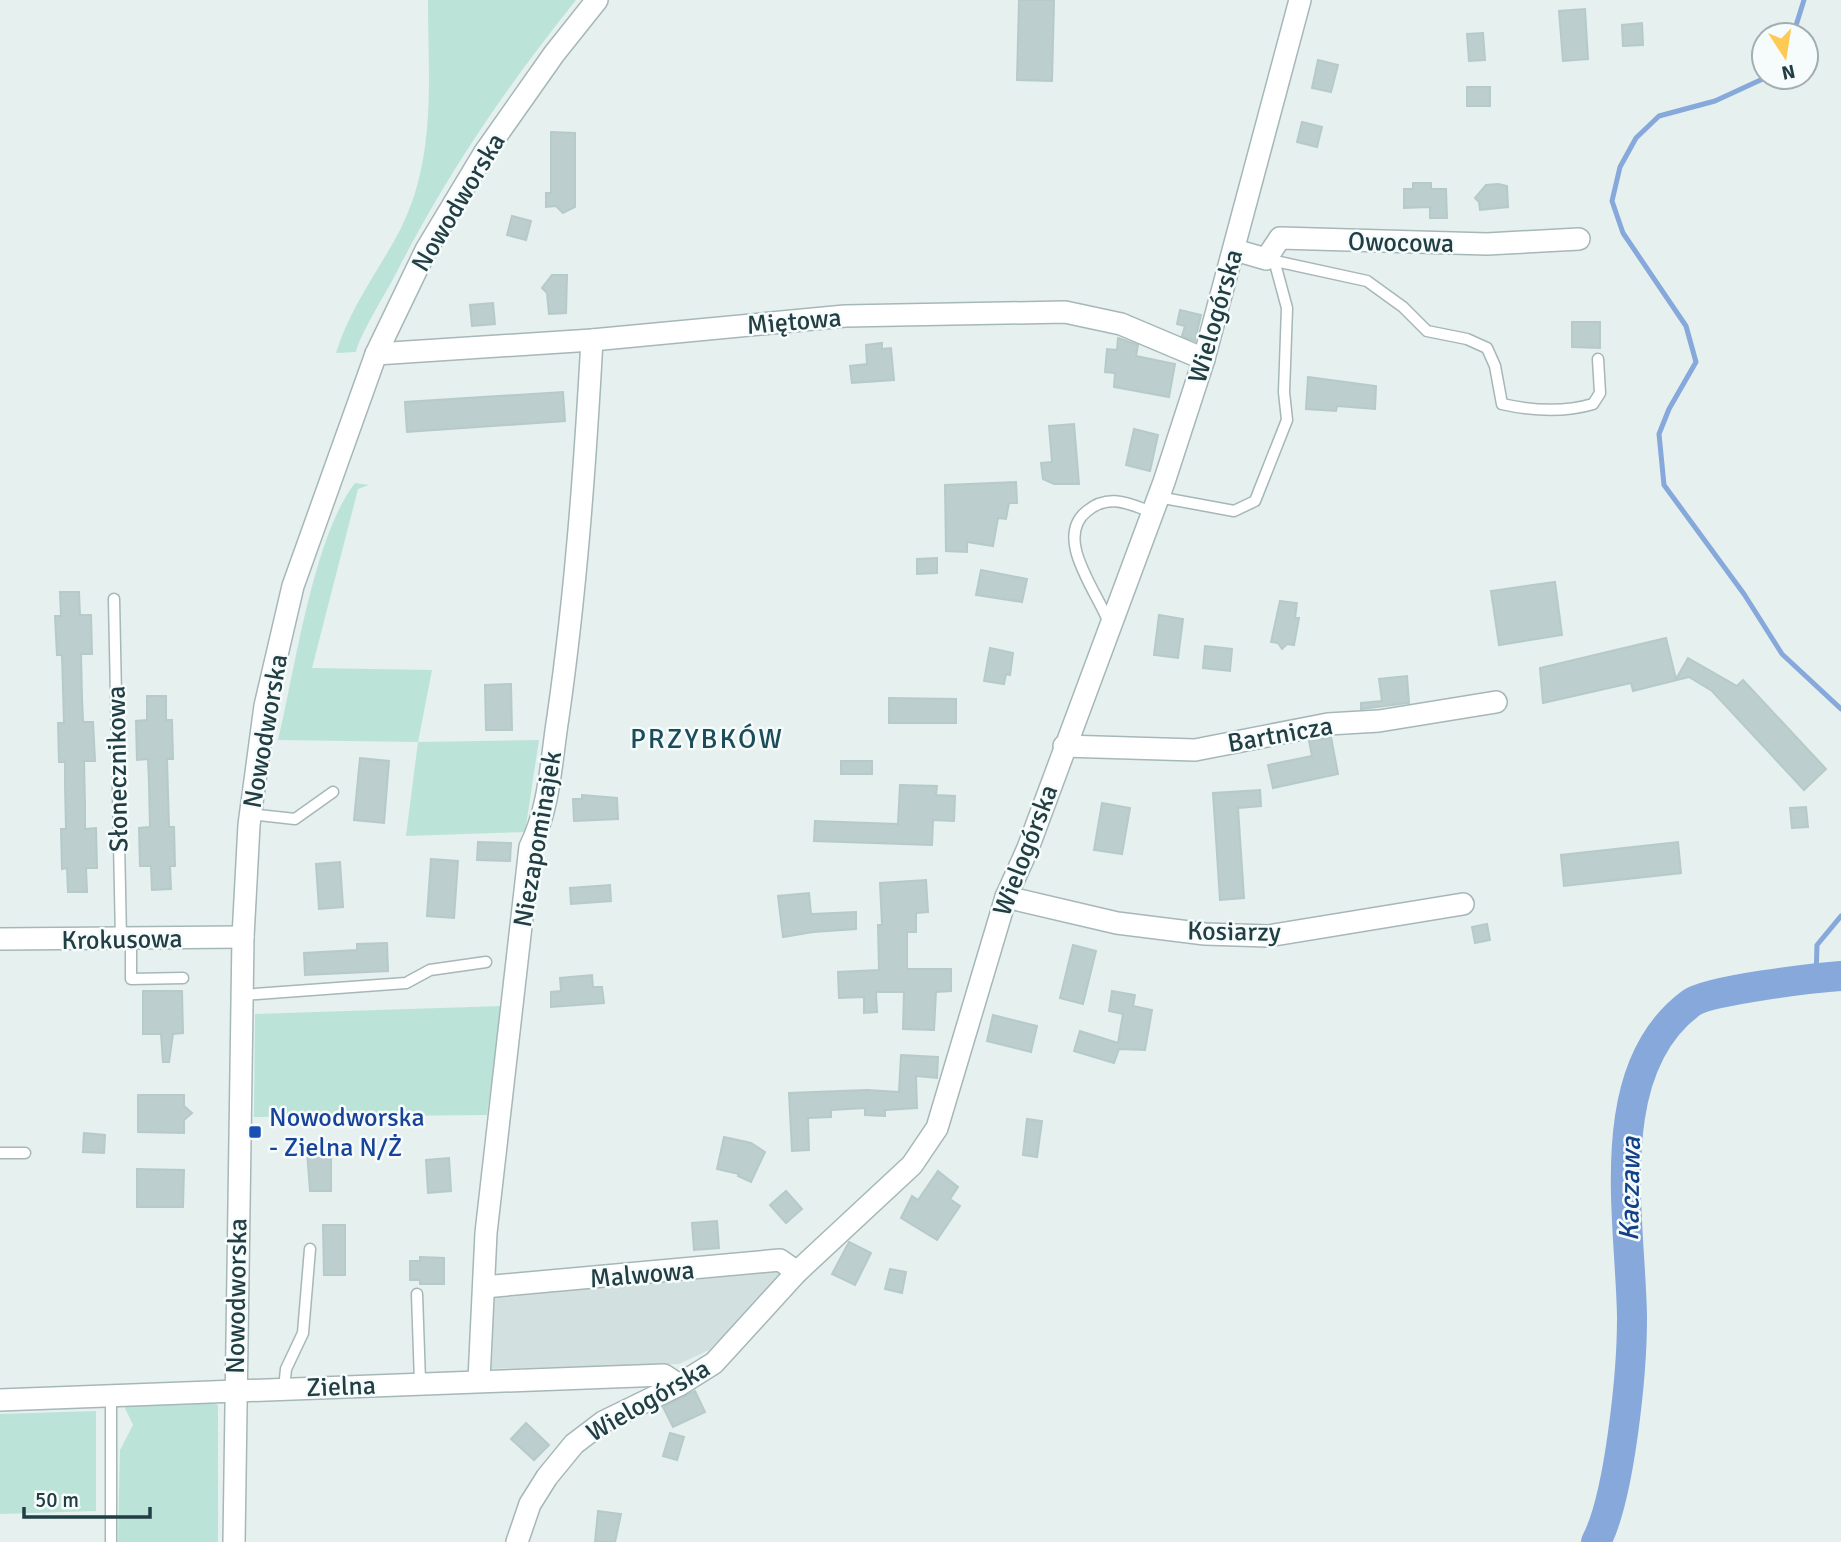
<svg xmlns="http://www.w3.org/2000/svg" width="1841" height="1542" viewBox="0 0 1841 1542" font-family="Signika,sans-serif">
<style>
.built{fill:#d3e0e0}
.green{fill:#bce3d8}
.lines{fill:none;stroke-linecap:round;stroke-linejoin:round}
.stream{stroke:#87a8da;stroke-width:5}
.river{stroke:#87a8da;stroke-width:30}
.building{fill:#bccece;stroke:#b6caca;stroke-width:2}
.service-casing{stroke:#a6b7b8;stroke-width:13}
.minor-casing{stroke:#a6b7b8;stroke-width:24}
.tertiary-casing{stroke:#a6b7b8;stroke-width:24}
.service{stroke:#fff;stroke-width:10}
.minor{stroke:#fff;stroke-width:21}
.tertiary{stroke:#fff;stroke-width:21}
.transit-dot{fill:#1a4fb4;stroke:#f6fbfb;stroke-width:2.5}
.labels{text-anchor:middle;stroke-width:5;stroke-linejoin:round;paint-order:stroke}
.street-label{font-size:26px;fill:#213e44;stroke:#f6fbfb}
.transit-label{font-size:26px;fill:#164399;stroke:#f6fbfb;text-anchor:start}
.neighbourhood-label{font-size:28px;letter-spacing:2px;fill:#1a4c59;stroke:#f6fbfb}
.water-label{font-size:28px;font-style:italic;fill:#134188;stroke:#f6fbfb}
</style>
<rect width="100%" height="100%" fill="#e5f0ef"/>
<polygon class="built" points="773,1267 785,1275 709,1350 679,1364 487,1369 491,1294"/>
<g class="green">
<path d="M428,0H576C503,91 445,177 392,281C383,297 359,337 356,352L336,353C350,307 378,272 400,230C437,158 428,78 428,0Z"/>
<path d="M355,483L369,485L358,489L312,668L432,670L418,742L539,740L525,832L406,836L418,742L278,740C295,670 313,537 355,483Z"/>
<polygon points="502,1006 487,1115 254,1117 255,1014"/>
<polygon points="198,1398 218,1405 218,1542 118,1542 120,1450 133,1425 124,1406"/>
<polygon points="96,1411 96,1511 0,1514 0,1414"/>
</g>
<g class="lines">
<g class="stream">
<polyline points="1793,35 1804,0"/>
<polyline points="1767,77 1715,101 1659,116 1636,138 1620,167 1612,201 1623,233 1686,326 1696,362 1669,409 1659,434 1664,485 1744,594 1782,654 1841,709"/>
<polyline points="1816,978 1817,945 1841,916"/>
</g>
<path class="river" d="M1596,1542C1620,1496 1632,1372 1632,1318C1631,1222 1599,1071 1691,1003C1709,990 1814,978 1841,976"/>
</g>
<g class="building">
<polygon points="1019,0 1054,0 1052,81 1017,80"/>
<polygon points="1585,9 1588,59 1563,61 1559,11"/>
<polygon points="1642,23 1643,45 1623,46 1622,25"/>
<polygon points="1483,33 1485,60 1469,61 1467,34"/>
<polygon points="1318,60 1338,65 1331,92 1312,88"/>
<rect x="1467" y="87" width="23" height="19"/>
<polygon points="1302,122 1322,127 1317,147 1297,142"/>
<polygon points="551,132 575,133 575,207 563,213 556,206 546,207 546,193 551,193"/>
<polygon points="1413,183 1431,183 1431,189 1446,189 1447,218 1430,218 1430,207 1404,208 1404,189 1413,189"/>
<polygon points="1498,184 1507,186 1508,207 1480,210 1479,202 1475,198 1486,185"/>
<polygon points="512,216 531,221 526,240 507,235"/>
<polygon points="552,275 567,275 566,313 549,314 547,293 542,288"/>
<polygon points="493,303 495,324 472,326 470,305"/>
<polygon points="1180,310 1201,315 1195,341 1182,336 1185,326 1177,324"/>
<polygon points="1572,322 1600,322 1600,348 1572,347"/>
<polygon points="1118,338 1138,345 1136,356 1175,364 1169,397 1114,387 1115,373 1105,372 1107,349 1117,350"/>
<polygon points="882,343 882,349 891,348 894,380 852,383 850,366 867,364 866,345"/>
<polygon points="1308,377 1376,386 1375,409 1337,406 1336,411 1306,409"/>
<polygon points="563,392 565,421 407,432 405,402"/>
<polygon points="1074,424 1079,484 1054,484 1043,479 1041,463 1052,462 1049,426"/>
<polygon points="1134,429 1158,435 1150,471 1126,465"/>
<polygon points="1016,482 1017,503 1009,503 1006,519 998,518 993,546 967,542 967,552 946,551 945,485"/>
<polygon points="937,558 937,573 917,574 917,559"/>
<polygon points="981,570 1027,579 1022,602 976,595"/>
<polygon points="1555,582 1562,635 1499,645 1491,591"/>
<polygon points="60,592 79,592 80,615 91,615 92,654 81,654 82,698 83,722 93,722 95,761 84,761 85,805 85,829 96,828 97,868 86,868 87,892 68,892 67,868 62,869 61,829 66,829 65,785 65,762 59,762 58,723 64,723 62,655 57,655 55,616 61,616"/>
<polygon points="1280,601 1297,603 1295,618 1299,618 1294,645 1287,644 1282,649 1278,643 1271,642"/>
<polygon points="1159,615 1183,619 1178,658 1154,655"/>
<polygon points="1666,638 1676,679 1688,658 1737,686 1743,680 1826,769 1804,790 1712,691 1689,677 1633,691 1631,683 1543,703 1540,668"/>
<polygon points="1205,646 1232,649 1230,671 1203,668"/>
<polygon points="990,648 1013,653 1010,675 1006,674 1004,684 984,681"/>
<polygon points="1407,676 1409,703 1361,709 1361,703 1382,701 1379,679"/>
<polygon points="511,684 512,730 486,730 485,685"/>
<polygon points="147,696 166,696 166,720 172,720 173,759 167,759 169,827 174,827 175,866 170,866 171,889 152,890 151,866 140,866 139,828 150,827 149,783 148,759 137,760 136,721 147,720"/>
<polygon points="889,698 956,699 956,723 889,723"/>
<polygon points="1331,737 1338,774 1273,788 1268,765 1312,756 1309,741"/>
<polygon points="360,758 389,761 384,823 354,820"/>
<rect x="841" y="761" width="31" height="13"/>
<polygon points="900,785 937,786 936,795 955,796 954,821 933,820 932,845 814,841 815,821 898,824"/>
<polygon points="1260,790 1261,806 1238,808 1244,898 1220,900 1213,793"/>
<polygon points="582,795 617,798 618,819 574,821 573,799 582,799"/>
<polygon points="1102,803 1130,808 1122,854 1094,850"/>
<polygon points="1806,807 1808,827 1792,828 1790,808"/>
<polygon points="478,842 511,843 510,861 477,860"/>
<polygon points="1678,842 1681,873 1564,886 1561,855"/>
<polygon points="431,859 458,861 454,918 427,916"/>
<polygon points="340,862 343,907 319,909 316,864"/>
<polygon points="926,880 928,912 916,913 916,932 907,932 907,969 951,969 951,991 936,992 934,1030 903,1029 904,992 876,992 877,1012 864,1013 864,997 839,998 838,972 879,970 878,925 882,925 880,883"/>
<polygon points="610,885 611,901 571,904 570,888"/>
<polygon points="809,893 811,914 856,912 856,929 813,932 783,937 778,896"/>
<polygon points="1487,924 1490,940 1475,943 1472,927"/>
<polygon points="387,943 388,971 305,975 304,953 357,950 357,944"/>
<polygon points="1073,945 1096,951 1083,1004 1060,998"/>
<polygon points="592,975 593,987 602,987 604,1003 551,1007 551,992 561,991 560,978"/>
<polygon points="143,991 182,991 183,1033 173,1034 169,1062 163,1062 161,1034 143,1034"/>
<polygon points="1112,991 1135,995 1133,1006 1152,1010 1145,1050 1119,1049 1114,1063 1074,1051 1080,1031 1118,1043 1123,1014 1109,1011"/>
<polygon points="993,1015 1037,1026 1031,1052 987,1041"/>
<polygon points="901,1055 938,1057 937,1078 916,1076 917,1108 885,1110 885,1116 865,1115 865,1108 831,1110 831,1117 808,1118 809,1150 792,1151 789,1093 867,1090 899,1092"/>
<polygon points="138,1095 184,1095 184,1106 192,1113 184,1120 184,1133 138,1132"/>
<polygon points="1027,1119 1042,1121 1037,1157 1023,1155"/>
<polygon points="84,1133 105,1135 104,1153 83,1152"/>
<polygon points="724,1137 751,1143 765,1152 751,1182 738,1176 739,1174 717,1169"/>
<polygon points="319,1146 323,1151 331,1150 331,1191 310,1191 307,1151 315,1151"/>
<polygon points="449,1158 451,1191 428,1193 426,1160"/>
<polygon points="137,1169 184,1170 183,1207 137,1207"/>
<polygon points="938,1171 958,1187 950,1199 960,1206 937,1240 901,1218 912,1196 918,1200"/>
<polygon points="786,1191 802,1209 786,1223 770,1205"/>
<polygon points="717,1221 719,1248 694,1250 692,1223"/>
<polygon points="323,1225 345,1225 345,1275 324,1275"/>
<polygon points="849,1242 871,1253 855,1285 832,1274"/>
<polygon points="420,1257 444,1258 444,1284 420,1284 420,1280 410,1280 410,1261 420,1261"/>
<polygon points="890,1269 906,1272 902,1293 885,1289"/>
<polygon points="695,1391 705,1412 673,1427 663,1407"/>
<polygon points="526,1423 549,1445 534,1460 511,1439"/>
<polygon points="670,1433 684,1437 677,1460 663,1456"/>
<polygon points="598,1511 621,1514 615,1542 595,1542"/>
</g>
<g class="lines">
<g class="service-casing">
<g id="service">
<path d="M1266,259L1367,281L1403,307L1427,331L1467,339L1487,348L1495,366L1502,404C1533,411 1563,413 1593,404L1600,393L1598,359"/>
<polyline points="1158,497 1234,511 1255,501 1287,420 1284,392 1287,308 1274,260"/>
<polyline points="114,599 121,939"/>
<path d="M1109,623C1097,591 1053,538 1087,511C1109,493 1129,504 1152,512"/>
<polyline points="250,814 295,819 333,792"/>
<polyline points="131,938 131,979 183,978"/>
<polyline points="242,995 406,983 430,970 486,962"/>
<polyline points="0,1153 25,1153"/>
<polyline points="417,1294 420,1382"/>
<polyline points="284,1388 286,1369 303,1333 310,1249"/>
<polyline points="111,1396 111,1542"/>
</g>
</g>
<g class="minor-casing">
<g id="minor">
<polyline points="1235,250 1266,259 1280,238 1487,244 1579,239"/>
<polyline points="376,354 592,340 845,316 1065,312 1121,324 1204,359"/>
<polyline points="1064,746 1195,750 1328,724 1379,721 1496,702"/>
<polyline points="1006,897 1117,923 1205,934 1268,936 1463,904"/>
<polyline points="0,939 243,937"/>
<polyline points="484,1287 780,1260 797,1272"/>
<path d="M479,1380L486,1233L530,847C550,807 551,761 558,717C576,592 585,466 592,340"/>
<polyline points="0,1400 664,1375 679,1385"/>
<polyline points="517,1542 530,1504 547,1477 574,1444 603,1422 679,1385 714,1363 797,1272 912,1165 937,1128 1006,897 1028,848 1164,482 1204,359 1300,0"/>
</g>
</g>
<g class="tertiary-casing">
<polyline id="tertiary" points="234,1542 243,937 249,825 265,706 293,586 376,354 426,250 485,152 554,54 597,0"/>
</g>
<use href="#service" class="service"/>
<use href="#minor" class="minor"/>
<use href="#tertiary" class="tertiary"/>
</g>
<rect class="transit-dot" x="248" y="1125" width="14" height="14" rx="3.5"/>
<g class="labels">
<g class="street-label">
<text transform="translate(458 202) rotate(-59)" y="9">Nowodworska</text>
<text transform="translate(1401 242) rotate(1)" y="9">Owocowa</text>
<text transform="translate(1215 316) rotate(-74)" y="9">Wielogórska</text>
<text transform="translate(794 321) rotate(-5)" y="9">Miętowa</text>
<text transform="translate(265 731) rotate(-80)" y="9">Nowodworska</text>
<text transform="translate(1280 734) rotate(-10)" y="9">Bartnicza</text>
<text transform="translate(117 769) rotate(-91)" y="9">Słonecznikowa</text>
<text transform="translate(537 839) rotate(-80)" y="9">Niezapominajek</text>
<text transform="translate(1025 850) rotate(-69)" y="9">Wielogórska</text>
<text transform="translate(1234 931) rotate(1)" y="9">Kosiarzy</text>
<text transform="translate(122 939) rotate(-1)" y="9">Krokusowa</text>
<text transform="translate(642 1274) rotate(-5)" y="9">Malwowa</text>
<text transform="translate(236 1296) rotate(-89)" y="9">Nowodworska</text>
<text transform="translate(341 1386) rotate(-2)" y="9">Zielna</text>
<text transform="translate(648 1400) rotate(-30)" y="9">Wielogórska</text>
</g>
<g class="transit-label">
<text x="269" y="1126">Nowodworska<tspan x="269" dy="30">- Zielna N/Ż</tspan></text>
</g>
<g class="neighbourhood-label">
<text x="707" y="748">PRZYBKÓW</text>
</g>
<g class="water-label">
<text transform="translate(1629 1189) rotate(-89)" y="10">Kaczawa</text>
</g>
</g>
<g transform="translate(1785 56) rotate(168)"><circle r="33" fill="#f6fbfb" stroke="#a1afb2" stroke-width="2"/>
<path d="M0-5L12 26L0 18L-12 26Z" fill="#ffca53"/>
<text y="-10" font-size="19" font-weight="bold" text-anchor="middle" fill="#213e44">N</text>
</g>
<path d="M24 1507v10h126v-10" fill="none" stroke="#213e44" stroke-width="3.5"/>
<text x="35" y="1507" font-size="21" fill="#213e44" stroke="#f6fbfb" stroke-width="5" paint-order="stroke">50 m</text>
</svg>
